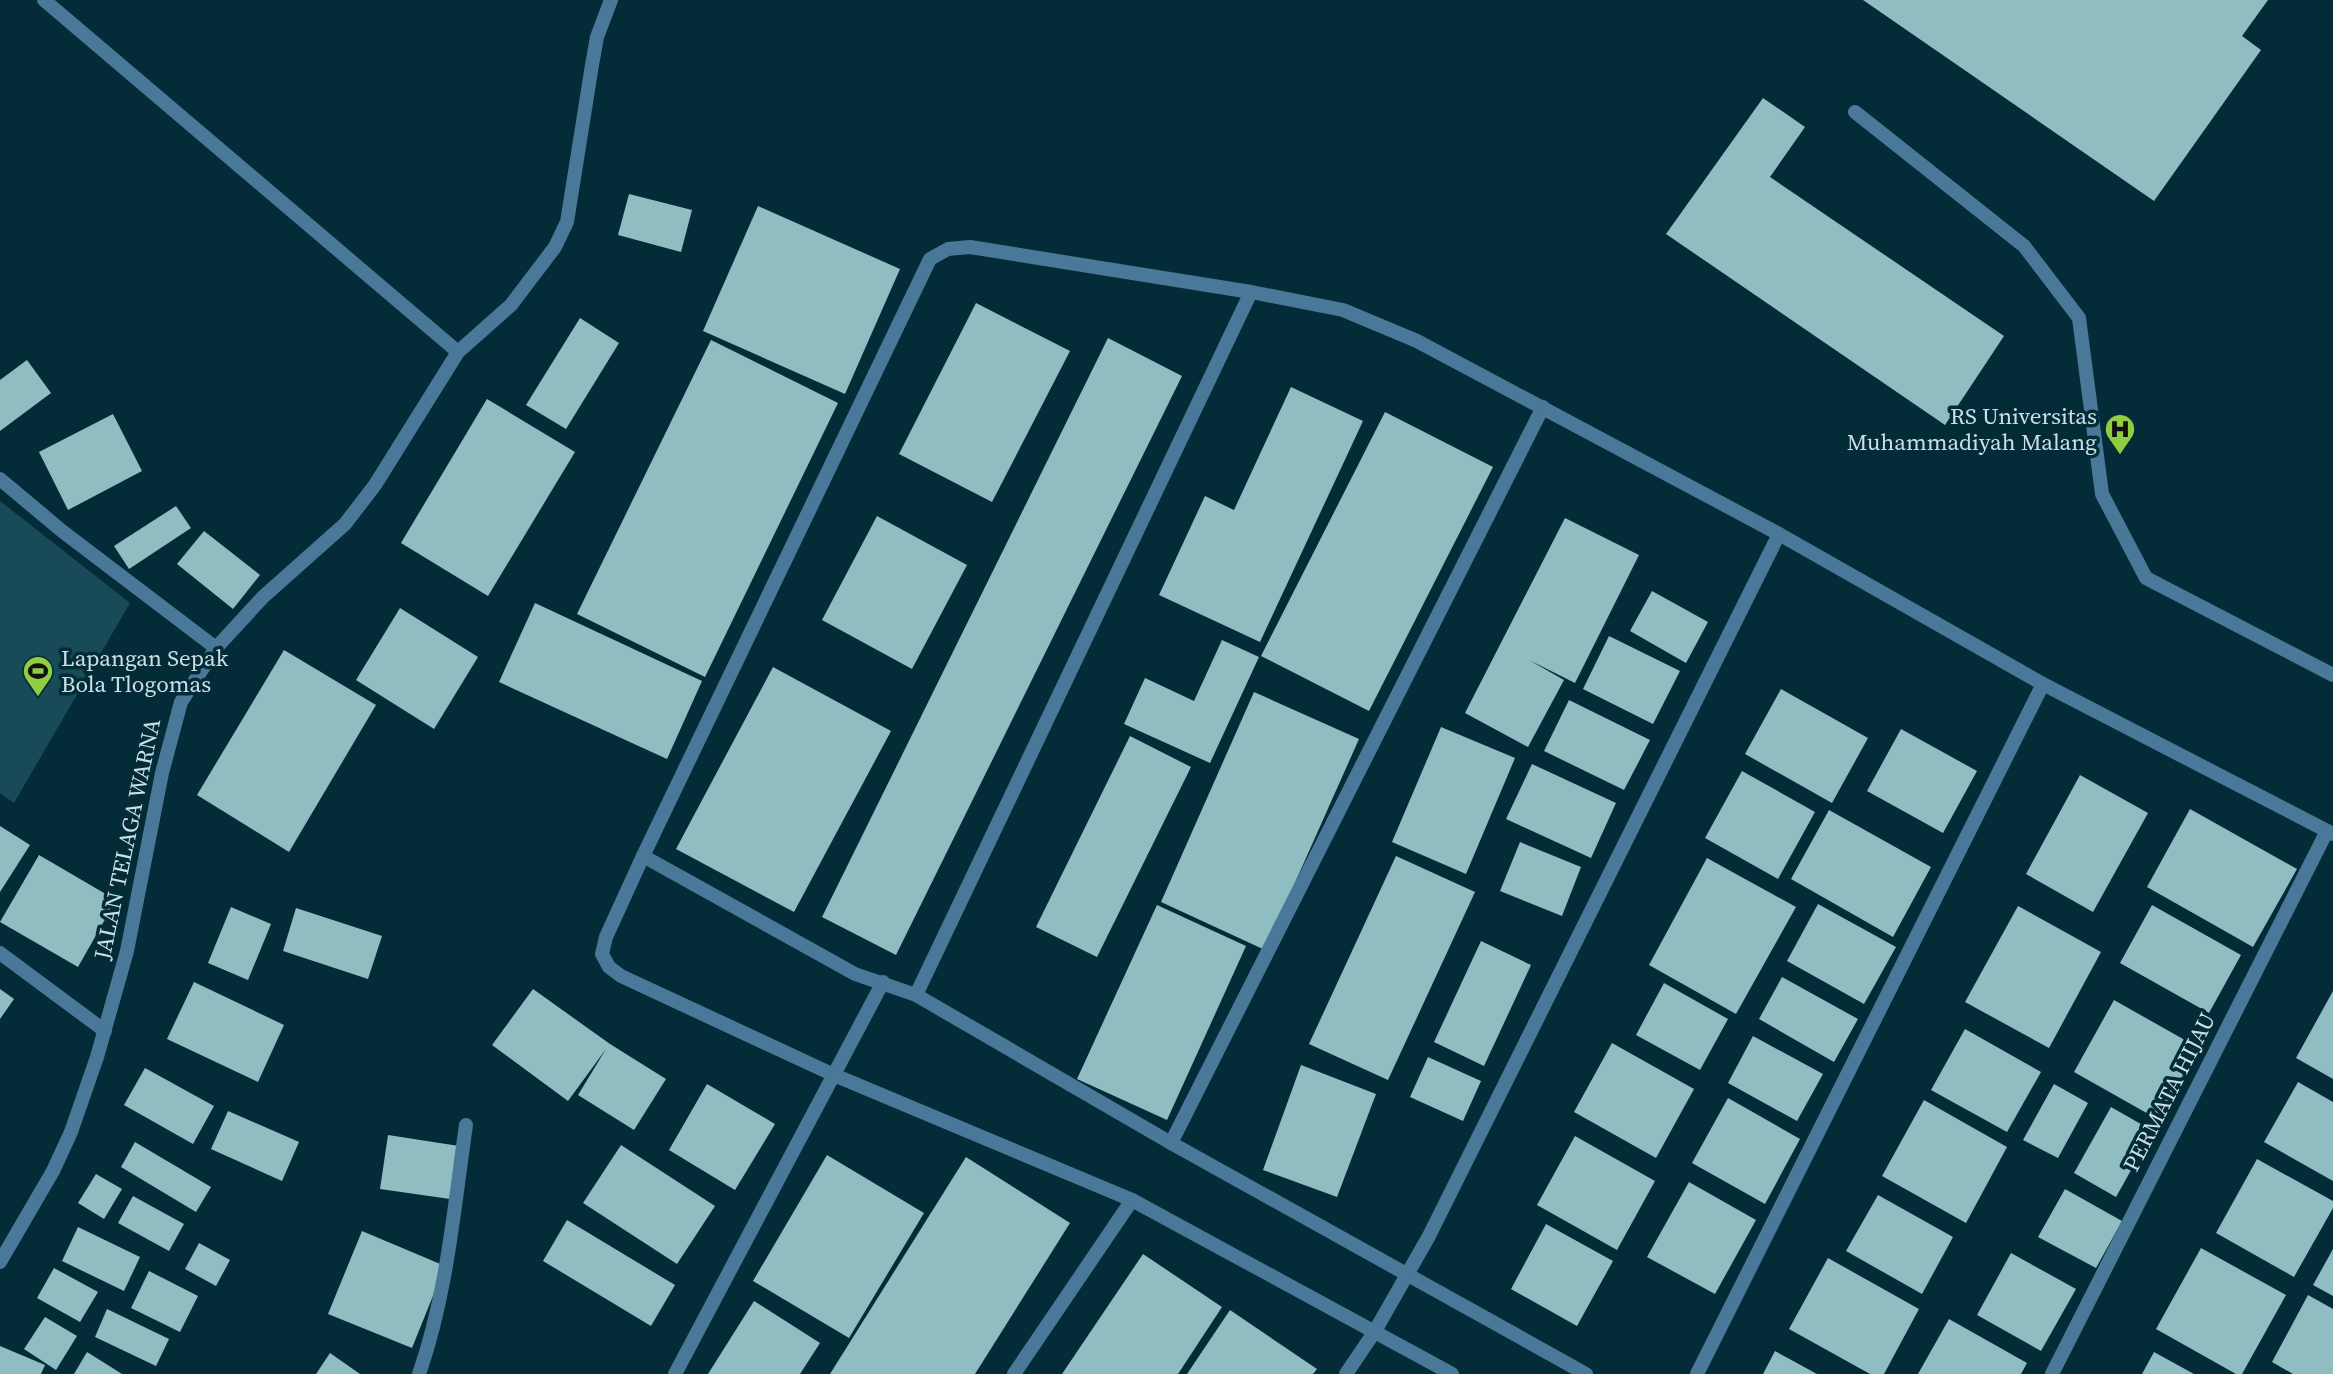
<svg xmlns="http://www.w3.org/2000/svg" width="2333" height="1374" viewBox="0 0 2333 1374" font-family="'Source Serif 4',serif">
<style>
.pitch{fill:#184a58}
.building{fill:#90bdc1}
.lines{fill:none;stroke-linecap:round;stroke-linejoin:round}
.service{stroke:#4a7898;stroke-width:14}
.minor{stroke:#4a7898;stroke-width:14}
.labels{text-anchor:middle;stroke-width:7;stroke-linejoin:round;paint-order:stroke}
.poi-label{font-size:23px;fill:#cbdfe6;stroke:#042c38;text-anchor:end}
.street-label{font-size:23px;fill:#cbdfe6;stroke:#042c38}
</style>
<rect width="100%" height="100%" fill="#042c38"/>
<polygon class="pitch" points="0,501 130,603 14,803 0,793"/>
<g class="building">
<polygon points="1863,0 2268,0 2242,36 2261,50 2154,201"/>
<polygon points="1763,98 1805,127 1770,177 2004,336 1945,425 1666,234"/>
<polygon points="629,194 692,210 681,252 618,235"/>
<polygon points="758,206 900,269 845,394 703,331"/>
<polygon points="976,303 1070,351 992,502 899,454"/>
<polygon points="580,318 619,343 566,429 526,405"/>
<polygon points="1108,338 1182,376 896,955 822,917"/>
<polygon points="711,340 838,403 705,677 577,614"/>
<polygon points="27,360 51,393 0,431 0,380"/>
<polygon points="1291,387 1363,421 1260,642 1159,595 1205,496 1234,510"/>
<polygon points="487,399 575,452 488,596 401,543"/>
<polygon points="1385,412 1493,467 1369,711 1261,656"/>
<polygon points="113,414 142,471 68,510 39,452"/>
<polygon points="176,506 191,528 129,569 114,546"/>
<polygon points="877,516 967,565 912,669 822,620"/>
<polygon points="1565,518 1639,555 1575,683 1529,660 1564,680 1528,747 1465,713"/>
<polygon points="204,531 260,575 233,609 177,564"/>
<polygon points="1652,591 1708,622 1686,663 1630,631"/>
<polygon points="535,603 702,681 667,759 499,682"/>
<polygon points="400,608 478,657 434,729 356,680"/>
<polygon points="1609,636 1680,671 1653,724 1583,689"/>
<polygon points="1222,640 1259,657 1210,763 1124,724 1145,678 1194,701"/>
<polygon points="284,650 376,705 289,852 197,795"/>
<polygon points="773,667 891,731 794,912 676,849"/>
<polygon points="1781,689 1868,738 1832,803 1745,754"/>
<polygon points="1254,692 1359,739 1265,950 1161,902"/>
<polygon points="1569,700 1650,740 1624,790 1544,751"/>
<polygon points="1441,727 1515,758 1466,874 1392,842"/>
<polygon points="1901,729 1977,771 1943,833 1867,791"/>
<polygon points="1130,736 1191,767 1097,957 1036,927"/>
<polygon points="1532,764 1616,803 1591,858 1506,819"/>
<polygon points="1742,771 1815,812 1778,879 1705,838"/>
<polygon points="2080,775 2148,813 2093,912 2026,874"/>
<polygon points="2190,809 2297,869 2253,947 2147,887"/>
<polygon points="1829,810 1931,867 1893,937 1791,879"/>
<polygon points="0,826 30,845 0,892"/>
<polygon points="1520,842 1581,867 1562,916 1500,891"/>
<polygon points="39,855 116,900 78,967 0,922"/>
<polygon points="1396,856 1475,892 1388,1080 1309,1044"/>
<polygon points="1707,858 1796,907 1736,1014 1649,965"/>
<polygon points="1818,904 1896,947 1864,1004 1787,961"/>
<polygon points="1157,905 1246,946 1167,1120 1077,1079"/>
<polygon points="2152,905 2241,955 2209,1013 2120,963"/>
<polygon points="2018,906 2101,952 2049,1048 1965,1002"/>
<polygon points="231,907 271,924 248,980 208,963"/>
<polygon points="296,908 382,936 368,979 283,951"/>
<polygon points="1481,941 1531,965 1484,1066 1434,1042"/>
<polygon points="1782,977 1858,1019 1834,1062 1759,1019"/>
<polygon points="194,982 284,1025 258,1082 167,1039"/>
<polygon points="1664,983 1728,1019 1700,1070 1636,1035"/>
<polygon points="0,989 14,999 0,1019"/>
<polygon points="533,989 610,1044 666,1079 634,1130 578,1095 606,1049 568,1101 492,1045"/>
<polygon points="2333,991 2333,1079 2296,1058"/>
<polygon points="2114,1000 2199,1048 2159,1120 2074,1072"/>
<polygon points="1965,1029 2041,1072 2007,1132 1931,1090"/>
<polygon points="1753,1036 1823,1074 1797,1121 1728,1083"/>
<polygon points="1612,1043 1694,1089 1656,1158 1574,1112"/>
<polygon points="1428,1057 1481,1081 1463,1121 1410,1097"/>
<polygon points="1301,1065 1376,1094 1337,1197 1263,1170"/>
<polygon points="145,1068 214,1106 193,1144 124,1105"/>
<polygon points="2298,1082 2333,1102 2333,1181 2264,1142"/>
<polygon points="707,1084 775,1124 735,1190 669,1150"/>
<polygon points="2054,1084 2088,1103 2058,1158 2023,1140"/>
<polygon points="1728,1098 1800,1139 1765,1204 1692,1163"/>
<polygon points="1924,1100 2007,1147 1966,1223 1882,1176"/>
<polygon points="2111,1107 2153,1131 2116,1197 2074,1173"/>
<polygon points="228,1111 299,1142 282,1181 211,1149"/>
<polygon points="388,1135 459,1146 450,1199 380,1189"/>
<polygon points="1575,1136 1655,1181 1617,1250 1537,1205"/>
<polygon points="135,1142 211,1187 196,1212 121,1167"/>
<polygon points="621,1145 715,1206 677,1264 583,1203"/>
<polygon points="827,1155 924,1213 849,1338 753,1281"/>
<polygon points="966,1157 1070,1223 975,1374 830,1374"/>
<polygon points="2257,1159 2333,1201 2333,1208 2294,1277 2216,1233"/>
<polygon points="96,1174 122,1189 104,1219 78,1203"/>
<polygon points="1689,1182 1756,1220 1715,1294 1647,1257"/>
<polygon points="2065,1189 2122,1221 2096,1268 2038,1237"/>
<polygon points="1878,1195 1953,1237 1922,1294 1846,1251"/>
<polygon points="133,1196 184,1224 169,1251 118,1223"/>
<polygon points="567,1220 675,1285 651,1326 543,1261"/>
<polygon points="1546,1224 1613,1261 1577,1326 1511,1289"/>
<polygon points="78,1227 140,1257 124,1291 62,1261"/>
<polygon points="362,1231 445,1266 412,1348 328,1314"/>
<polygon points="199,1243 230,1260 216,1286 185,1269"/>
<polygon points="2201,1248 2286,1295 2242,1374 2236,1374 2156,1329"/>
<polygon points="2333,1249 2333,1296 2313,1285"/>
<polygon points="2011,1253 2076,1289 2041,1351 1977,1315"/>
<polygon points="1143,1254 1222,1307 1178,1374 1062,1374"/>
<polygon points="1828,1258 1919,1309 1884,1374 1870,1374 1789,1329"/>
<polygon points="54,1268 98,1292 80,1322 37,1298"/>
<polygon points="149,1271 198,1296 180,1332 131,1308"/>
<polygon points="2308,1295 2333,1309 2333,1374 2293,1374 2272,1362"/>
<polygon points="754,1301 820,1343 800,1374 708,1374"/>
<polygon points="107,1309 169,1339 156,1366 95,1337"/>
<polygon points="1230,1310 1317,1369 1313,1374 1187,1374"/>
<polygon points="45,1317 77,1336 56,1370 24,1349"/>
<polygon points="1949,1319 2027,1363 2021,1374 1918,1374"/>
<polygon points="0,1346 45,1365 41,1374 0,1374"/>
<polygon points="1775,1351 1817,1374 1763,1374"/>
<polygon points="87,1352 122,1374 74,1374"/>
<polygon points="2154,1352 2194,1374 2142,1374"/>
<polygon points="330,1353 360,1374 316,1374"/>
</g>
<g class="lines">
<polyline class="service" points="1855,112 2024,246 2079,318 2102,494 2146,578 2333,675"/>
<g class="minor">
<polyline points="44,0 458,352"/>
<polyline points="0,479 62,531 216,648"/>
<polyline points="643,856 855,974 916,995 1171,1143 1586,1374"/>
<polyline points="0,953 105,1031"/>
<polyline points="916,995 1251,292"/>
<polyline points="1171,1143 1543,407"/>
<polyline points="0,1262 53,1171 71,1132 97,1057 127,951 162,773 181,702 216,648 263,597 345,524 375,485 458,352 511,305 555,247 567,222 592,65 597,37 611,0"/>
<path d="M419,1374C447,1294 454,1208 466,1125"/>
<polyline points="675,1374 883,982"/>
<polyline points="1014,1374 1132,1200"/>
<polyline points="1346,1374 1375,1331 1429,1236 1779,534"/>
<polyline points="1452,1374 1132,1200 834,1075 621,976 609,967 602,954 606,937 643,856 930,259 948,249 970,247 1251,292 1343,310 1417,341 1779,534 2043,684 2333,834"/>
<polyline points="1697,1374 2043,684"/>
<polyline points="2052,1374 2327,831"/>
</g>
</g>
<defs>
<g id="hospital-pin" transform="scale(1.575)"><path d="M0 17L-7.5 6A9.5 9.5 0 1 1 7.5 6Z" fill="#90cd41" stroke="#042c38"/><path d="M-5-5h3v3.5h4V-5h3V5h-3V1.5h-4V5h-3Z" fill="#111"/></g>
<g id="stadium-pin" transform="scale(1.575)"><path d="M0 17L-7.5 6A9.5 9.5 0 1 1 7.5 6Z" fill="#90cd41" stroke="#042c38"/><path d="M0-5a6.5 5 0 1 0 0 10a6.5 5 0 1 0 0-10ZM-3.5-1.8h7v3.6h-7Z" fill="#111"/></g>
</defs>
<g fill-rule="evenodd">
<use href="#hospital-pin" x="2120" y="429"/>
<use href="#stadium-pin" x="38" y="671"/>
</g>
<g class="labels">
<g class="poi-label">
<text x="2097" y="424">RS Universitas<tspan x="2097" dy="26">Muhammadiyah Malang</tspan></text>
<text x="61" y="666" text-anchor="start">Lapangan Sepak<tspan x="61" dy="26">Bola Tlogomas</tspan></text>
</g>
<g class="street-label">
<text transform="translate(127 839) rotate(-78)" y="8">JALAN TELAGA WARNA</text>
<text transform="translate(2169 1092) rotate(-63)" y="8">PERMATA HIJAU</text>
</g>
</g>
</svg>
